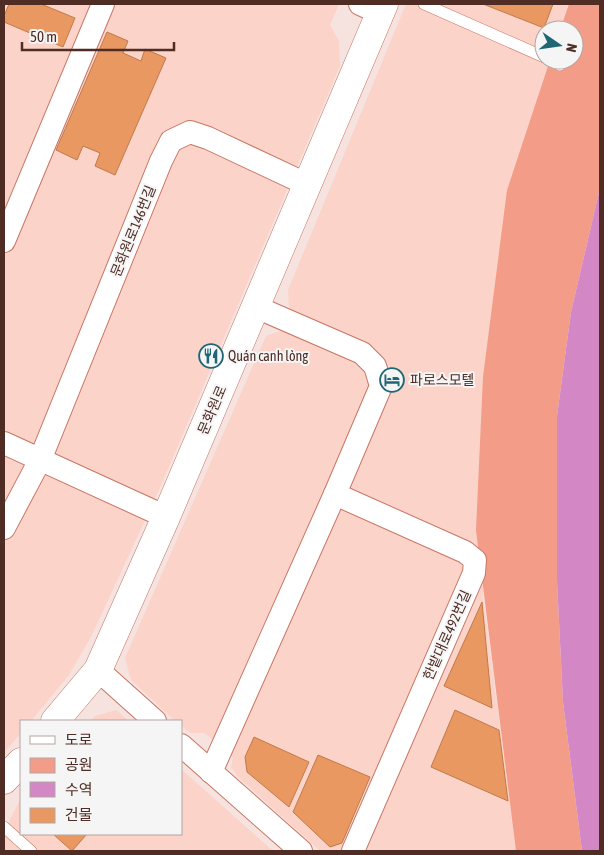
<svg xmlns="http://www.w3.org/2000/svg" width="604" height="855" viewBox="0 0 604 855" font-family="'Asap Condensed','Noto Sans KR',sans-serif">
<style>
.built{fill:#fbd3c9}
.green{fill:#f39c88}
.water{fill:#d388c5}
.building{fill:#ea9862;stroke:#c07a4a}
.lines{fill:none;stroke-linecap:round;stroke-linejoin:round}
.lane-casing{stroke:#c87563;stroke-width:12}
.street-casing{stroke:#c87563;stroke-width:24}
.secondary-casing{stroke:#c87563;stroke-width:29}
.lane{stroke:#fff;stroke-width:11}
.street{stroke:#fff;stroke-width:22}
.secondary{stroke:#fff;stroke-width:28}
.labels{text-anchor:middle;stroke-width:4;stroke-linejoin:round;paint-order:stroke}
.street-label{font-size:14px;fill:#4f2c24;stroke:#f5f5f5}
.poi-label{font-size:14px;fill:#4f2c24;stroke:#f5f5f5;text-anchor:start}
</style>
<rect width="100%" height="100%" fill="#f6e3df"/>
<g class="built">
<polygon points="4,4 339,4 330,25 339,41 340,66 159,490 91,637 69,675 31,721 21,721 21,733 4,753"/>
<polygon points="406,4 569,4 560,30 544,30 544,60 550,60 507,190 483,595 516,851 320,851 237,776 231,767 233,758 205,733 191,733 181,726 181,721 175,721 131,680 125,658 266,336 280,331 289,308 288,290"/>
<polygon points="116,710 129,721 91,721 95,716"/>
<polygon points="181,769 273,851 4,851 4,831 21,798 21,834 181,834"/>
</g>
<polygon class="green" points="569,4 600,4 600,188 571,312 557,416 557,581 563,702 582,851 516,851 476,530 483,377 507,190 550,60 574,60 574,30 560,30"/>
<polygon class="water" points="600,188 600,851 582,851 563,702 557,581 557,416 571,312"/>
<g class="building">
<polygon points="9,4 41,4 75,18 63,47 4,22 4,16"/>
<polygon points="483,4 553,4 544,28"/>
<polygon points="107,32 128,41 123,53 141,61 145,49 166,58 115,175 95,166 100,153 83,146 77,160 56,150"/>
<polygon points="482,602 492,708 444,686"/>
<polygon points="455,710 499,730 508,801 431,767"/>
<polygon points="254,737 309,762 289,807 247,772 245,757"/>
<polygon points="318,755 370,777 342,843 330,847 293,812"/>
<polygon points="53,834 87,834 72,851"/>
</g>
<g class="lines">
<g class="lane-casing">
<g id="lane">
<polyline points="424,4 544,57"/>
<polyline points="550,60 560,65"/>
<polyline points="4,827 31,851"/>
</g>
</g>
<g class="street-casing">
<g id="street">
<polyline points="360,4 380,13"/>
<polyline points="4,241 103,4"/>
<polyline points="4,443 166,517"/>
<polyline points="335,494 465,552 475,560 474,573 353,851"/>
<polyline points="4,528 40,460 161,161 171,141 190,132 208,138 306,184"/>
<polyline points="98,670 155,721"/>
<polyline points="181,745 301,851"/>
<polyline points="211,772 335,494 381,386 375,366 362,353 256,307"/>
</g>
</g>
<g class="secondary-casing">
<g id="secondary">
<polyline points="55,721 98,670 166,517 384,4"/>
<polyline points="4,780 21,762"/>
</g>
</g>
<use href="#lane" class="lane"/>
<use href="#street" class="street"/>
<use href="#secondary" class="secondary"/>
</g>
<defs>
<g id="restaurant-ring" transform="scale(1.25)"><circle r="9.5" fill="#f5f5f5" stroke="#1f6775" stroke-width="1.5"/><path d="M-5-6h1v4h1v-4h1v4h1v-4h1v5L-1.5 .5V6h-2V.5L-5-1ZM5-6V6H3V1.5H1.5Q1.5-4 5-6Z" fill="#1f6775"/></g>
<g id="hotel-ring" transform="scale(1.25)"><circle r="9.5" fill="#f5f5f5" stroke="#1f6775" stroke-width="1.5"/><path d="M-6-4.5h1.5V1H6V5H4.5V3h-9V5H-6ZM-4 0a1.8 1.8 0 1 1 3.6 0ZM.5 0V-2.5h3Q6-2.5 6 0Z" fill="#1f6775"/></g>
</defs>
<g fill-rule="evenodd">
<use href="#restaurant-ring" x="211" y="356"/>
<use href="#hotel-ring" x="392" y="380"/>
</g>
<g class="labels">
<g class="street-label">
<text transform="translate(133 231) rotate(-68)" y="5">문화원로146번길</text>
<text transform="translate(212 410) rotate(-67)" y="5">문화원로</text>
<text transform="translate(447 635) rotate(-66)" y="5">한밭대로492번길</text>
</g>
<g class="poi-label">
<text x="228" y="361">Quán canh lòng</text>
<text x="410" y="385">파로스모텔</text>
</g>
</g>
<rect width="604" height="855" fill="none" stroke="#4f2c24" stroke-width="10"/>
<rect x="20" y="720" width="162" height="115" fill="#f5f5f5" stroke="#b3a5a1"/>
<rect x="30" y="736" width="25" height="8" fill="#ffffff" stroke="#b3a5a1"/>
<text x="65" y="745" font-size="15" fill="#4f2c24">도로</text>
<rect x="30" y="758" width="25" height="15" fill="#f39c88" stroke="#b3a5a1"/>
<text x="65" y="770" font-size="15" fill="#4f2c24">공원</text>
<rect x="30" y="782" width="25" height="15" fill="#d388c5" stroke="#b3a5a1"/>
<text x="65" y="795" font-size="15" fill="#4f2c24">수역</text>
<rect x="30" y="808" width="25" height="15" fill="#ea9862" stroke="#b3a5a1"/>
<text x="65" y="820" font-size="15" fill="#4f2c24">건물</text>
<g transform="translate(559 45) rotate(103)"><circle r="24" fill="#f5f5f5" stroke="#b3a5a1"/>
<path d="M0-4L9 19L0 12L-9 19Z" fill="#1f6775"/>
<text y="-8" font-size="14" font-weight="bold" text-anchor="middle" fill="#4f2c24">N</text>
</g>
<path d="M22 42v8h152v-8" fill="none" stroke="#4f2c24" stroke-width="2.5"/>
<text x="30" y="42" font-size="15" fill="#4f2c24" stroke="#f5f5f5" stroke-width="4" paint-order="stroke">50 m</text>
</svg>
